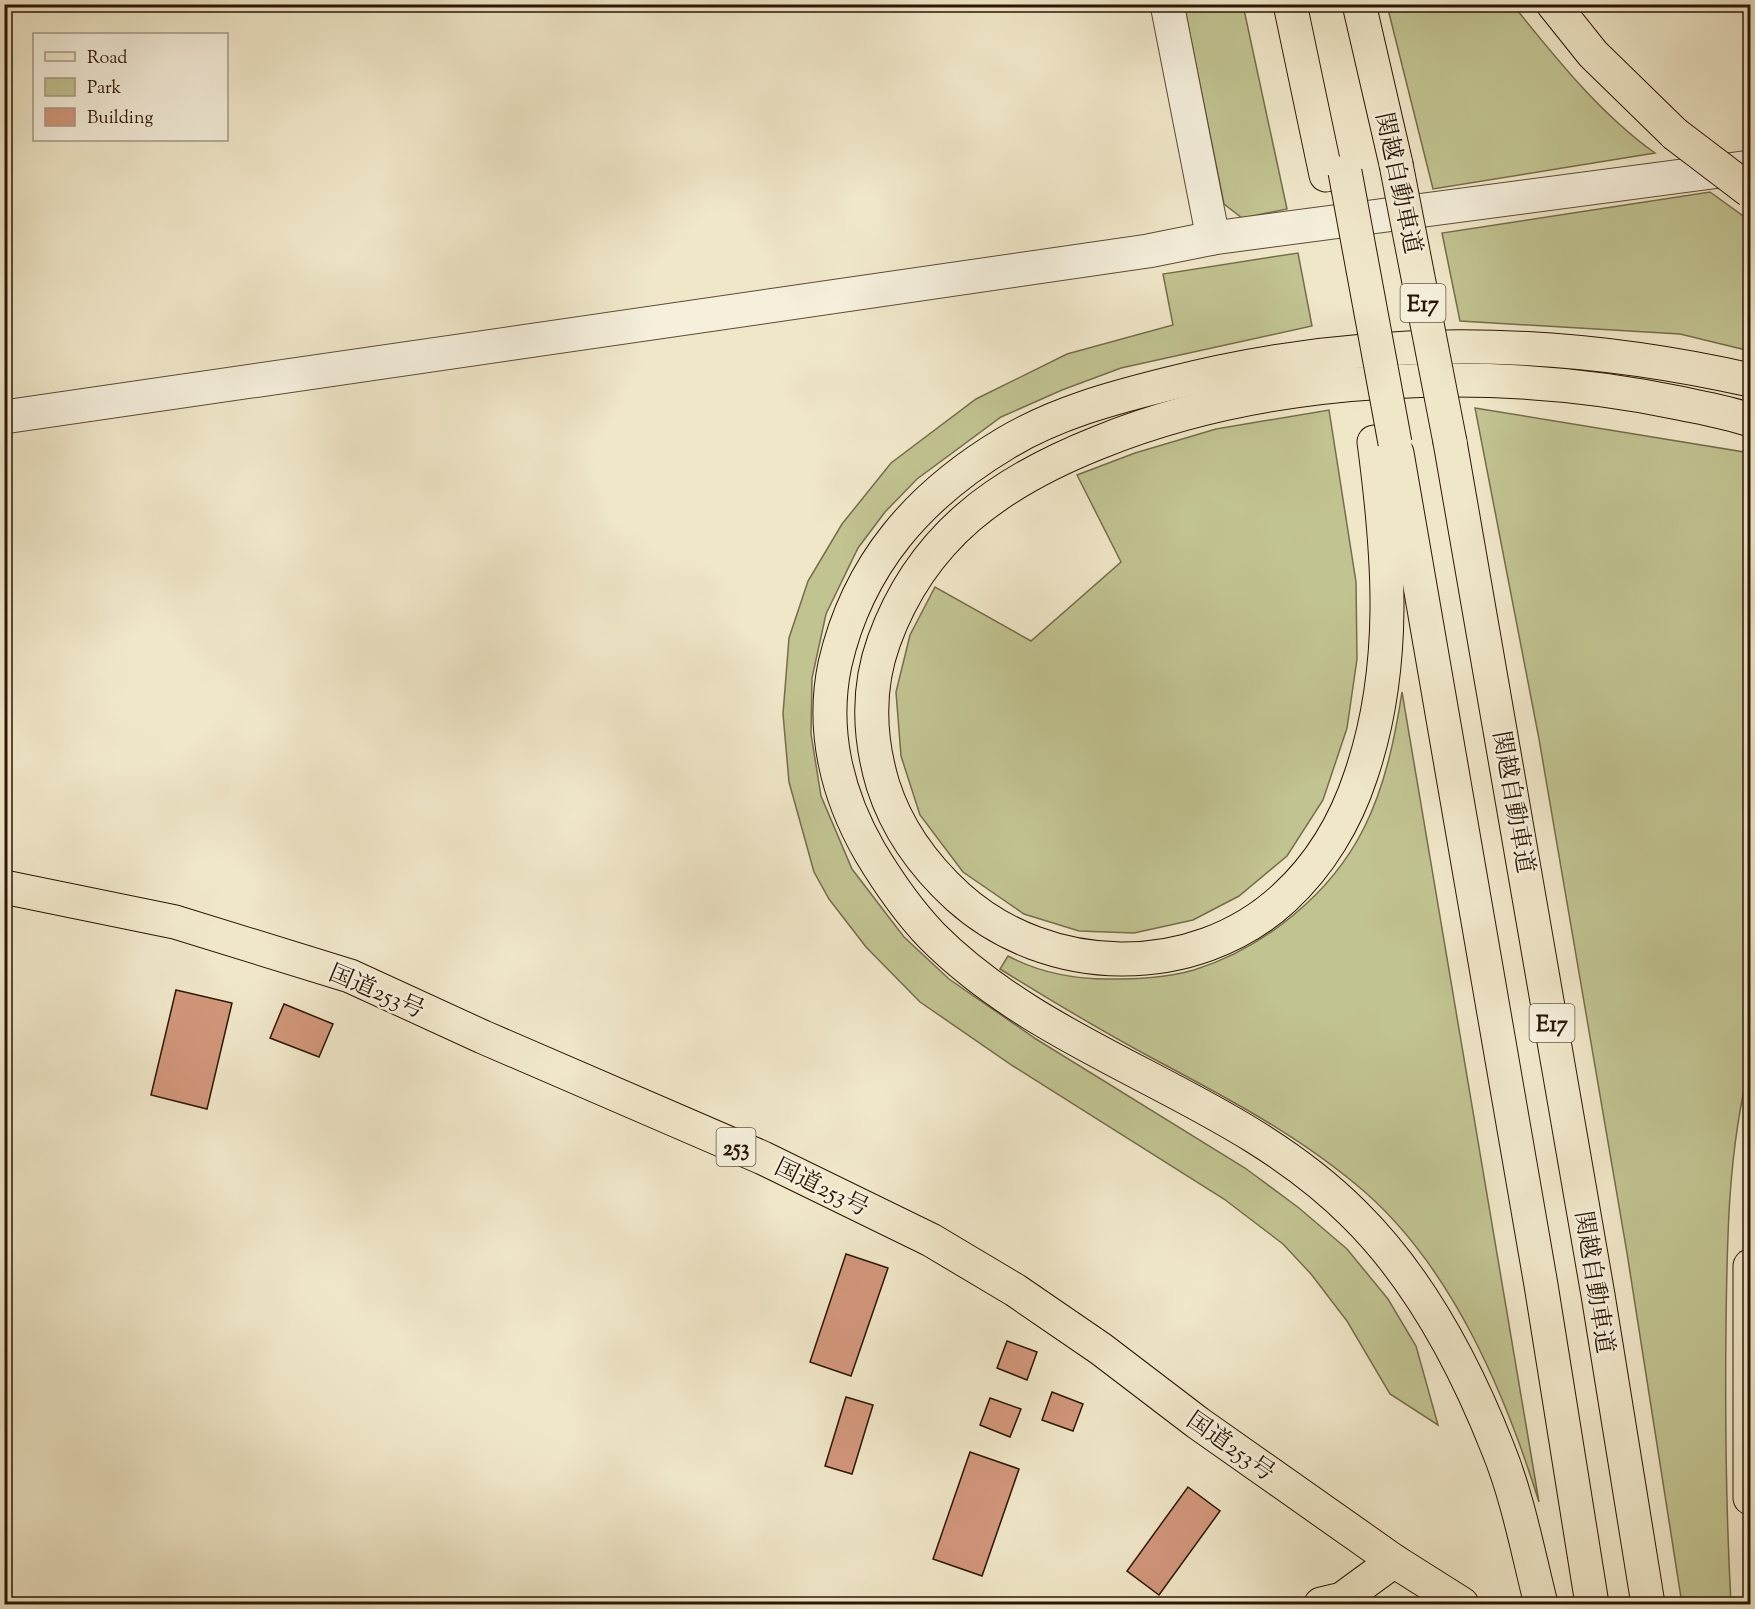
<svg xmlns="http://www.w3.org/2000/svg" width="1755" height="1609" viewBox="0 0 1755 1609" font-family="'Sorts Mill Goudy','Noto Serif JP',serif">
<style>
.green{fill:#c1c391;stroke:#766d4a;stroke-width:1.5}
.building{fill:#d3977c;stroke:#2a1702;stroke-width:1.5}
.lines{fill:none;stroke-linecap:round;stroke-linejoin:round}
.minor-casing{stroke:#5c4b34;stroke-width:35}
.major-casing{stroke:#2a1702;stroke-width:35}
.highway-casing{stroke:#2a1702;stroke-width:35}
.minor{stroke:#f5efdc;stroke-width:33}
.major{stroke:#f0e7c9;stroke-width:33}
.highway{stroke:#f0e7c9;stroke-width:33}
.highway-bridge-casing{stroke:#2a1702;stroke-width:35;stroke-linecap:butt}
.highway-bridge{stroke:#f0e7c9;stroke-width:33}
.labels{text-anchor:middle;stroke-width:5;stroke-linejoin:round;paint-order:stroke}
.shield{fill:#f5efdc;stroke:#675843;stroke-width:1.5}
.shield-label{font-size:22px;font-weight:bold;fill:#2a1702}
.street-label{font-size:24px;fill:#2a1702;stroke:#f5efdc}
</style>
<rect width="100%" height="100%" fill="#f0e7c9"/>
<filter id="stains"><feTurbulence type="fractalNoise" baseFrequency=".00333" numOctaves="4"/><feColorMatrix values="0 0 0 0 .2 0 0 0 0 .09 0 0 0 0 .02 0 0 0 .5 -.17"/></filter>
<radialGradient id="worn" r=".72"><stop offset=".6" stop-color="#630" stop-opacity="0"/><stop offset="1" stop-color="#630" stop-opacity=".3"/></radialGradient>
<g class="green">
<polygon points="1184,5 1243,5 1287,209 1242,218 1224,204"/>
<path d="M1387,5H1513C1555,57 1600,114 1655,153L1433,189Z"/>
<polygon points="1710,192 1750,221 1750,351 1680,334 1460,321 1442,233"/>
<polygon points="1298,253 1312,326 1121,368 1062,390 1001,417 917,479 885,512 858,548 826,614 812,678 811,734 821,796 852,869 904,937 949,979 1036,1039 1245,1168 1299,1208 1347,1249 1388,1299 1416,1346 1438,1425 1390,1394 1347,1321 1311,1274 1283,1244 1224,1199 1013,1066 920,1002 866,947 829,899 814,872 789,782 783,714 789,638 808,581 842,524 891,463 976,399 1067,354 1173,325 1163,274"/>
<path d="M1475,408L1750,453V1064C1728,1150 1727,1238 1726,1326C1725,1419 1726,1512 1731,1604H1682L1627,1253L1539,739Z"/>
<polygon points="1329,410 1356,582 1357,659 1347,728 1323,800 1287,856 1239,896 1193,920 1134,933 1079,931 1024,914 963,872 920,815 901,756 896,692 910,635 935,587 1031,641 1121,562 1077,475 1135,453 1216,429"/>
<path d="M1402,692L1539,1502C1505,1393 1453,1270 1366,1193C1302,1137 1227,1098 1152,1058C1100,1030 1050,1000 1000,969L1008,956C1040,973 1072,979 1108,979C1137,979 1166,978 1194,970C1264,948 1331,894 1364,828C1385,786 1395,738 1402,692Z"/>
</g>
<g class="building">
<polygon points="176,990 232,1003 207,1109 151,1095"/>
<polygon points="284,1004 333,1024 319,1057 270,1038"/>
<polygon points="846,1254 888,1268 851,1376 810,1362"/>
<polygon points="1007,1341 1037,1352 1027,1380 997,1368"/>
<polygon points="1052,1392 1083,1404 1073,1431 1042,1420"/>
<polygon points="846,1397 873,1405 852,1474 825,1466"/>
<polygon points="990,1398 1021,1409 1010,1437 980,1425"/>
<polygon points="970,1452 1019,1469 982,1576 933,1559"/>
<polygon points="1188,1487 1220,1511 1159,1595 1127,1571"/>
</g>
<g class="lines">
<g class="minor-casing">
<g id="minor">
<polyline points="1167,4 1213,238"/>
<polyline points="4,417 1148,251 1213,238 1750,167"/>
</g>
</g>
<g class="major-casing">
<polyline id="major" points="1321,1604 1342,1599 1394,1561"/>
</g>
<g class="highway-casing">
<g id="highway">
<polyline points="1290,4 1326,175"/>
<polyline points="1359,4 1396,164"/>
<polyline points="1553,4 1593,54 1675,134"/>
<path d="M1374,442C1389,554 1398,666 1361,775C1346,821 1320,865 1284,898C1194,981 1048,978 958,897C924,866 897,829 883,785C869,738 867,688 884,641C922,536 999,482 1100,442C1273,372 1497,365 1679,403C1703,408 1727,412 1750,420"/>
<polyline points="1450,442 1598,1295 1648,1604"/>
<polyline points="1397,453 1541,1285 1592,1604"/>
<polyline points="4,887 175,922 350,976 483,1037 763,1158 931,1240 1015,1290 1101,1349 1198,1423 1394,1561 1462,1604"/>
<polyline points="1750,1266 1750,1498"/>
<path d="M1541,1604C1528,1553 1518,1498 1498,1449C1465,1365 1419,1278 1354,1214C1234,1093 1052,1057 932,936C908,911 888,882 870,852C837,795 821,730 835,664C858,564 919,495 1006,443C1056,413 1112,398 1168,384C1363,334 1554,336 1750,380"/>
</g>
</g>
<use href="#minor" class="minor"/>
<use href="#major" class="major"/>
<use href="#highway" class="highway"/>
<g class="highway-bridge-casing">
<g id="highway-bridge">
<polyline points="1675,134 1750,191"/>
<polyline points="1396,164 1450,442"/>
<polyline points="1345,172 1395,443"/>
</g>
</g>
<use href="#highway-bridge" class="highway-bridge"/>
</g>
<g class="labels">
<g class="shield">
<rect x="1400.5" y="284" width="45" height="38" rx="4.5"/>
<rect x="1529.5" y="1004" width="45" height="38" rx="4.5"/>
<rect x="716.5" y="1128" width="39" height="38" rx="4.5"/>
</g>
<g class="shield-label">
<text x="1423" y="311">E17</text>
<text x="1552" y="1031">E17</text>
<text x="736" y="1155">253</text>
</g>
<g class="street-label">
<text transform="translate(1399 183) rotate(78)" y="8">関越自動車道</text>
<text transform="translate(1514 802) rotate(80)" y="8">関越自動車道</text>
<text transform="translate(377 991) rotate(23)" y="8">国道253号</text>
<text transform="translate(822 1187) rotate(26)" y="8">国道253号</text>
<text transform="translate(1595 1282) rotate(81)" y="8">関越自動車道</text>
<text transform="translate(1231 1446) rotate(35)" y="8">国道253号</text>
</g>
</g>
<rect width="1755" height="1609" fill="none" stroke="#f0e7c9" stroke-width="24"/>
<rect x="6" y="6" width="1743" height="1597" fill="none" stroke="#2a1702" stroke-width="3"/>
<rect x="12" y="12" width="1731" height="1585" fill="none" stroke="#2a1702" stroke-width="1.5"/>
<rect x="33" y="33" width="195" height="108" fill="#f5efdc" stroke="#a49985" stroke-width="1.5"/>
<rect x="45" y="52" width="30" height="9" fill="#f0e7c9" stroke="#a49985" stroke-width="1.5"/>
<text x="87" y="63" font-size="18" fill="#2a1702">Road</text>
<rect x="45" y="78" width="30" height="18" fill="#c1c391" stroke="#a49985" stroke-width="1.5"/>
<text x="87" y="93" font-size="18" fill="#2a1702">Park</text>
<rect x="45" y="108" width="30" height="18" fill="#d3977c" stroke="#a49985" stroke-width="1.5"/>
<text x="87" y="123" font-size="18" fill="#2a1702">Building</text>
<rect width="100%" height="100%" filter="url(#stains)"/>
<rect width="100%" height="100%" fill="url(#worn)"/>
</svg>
